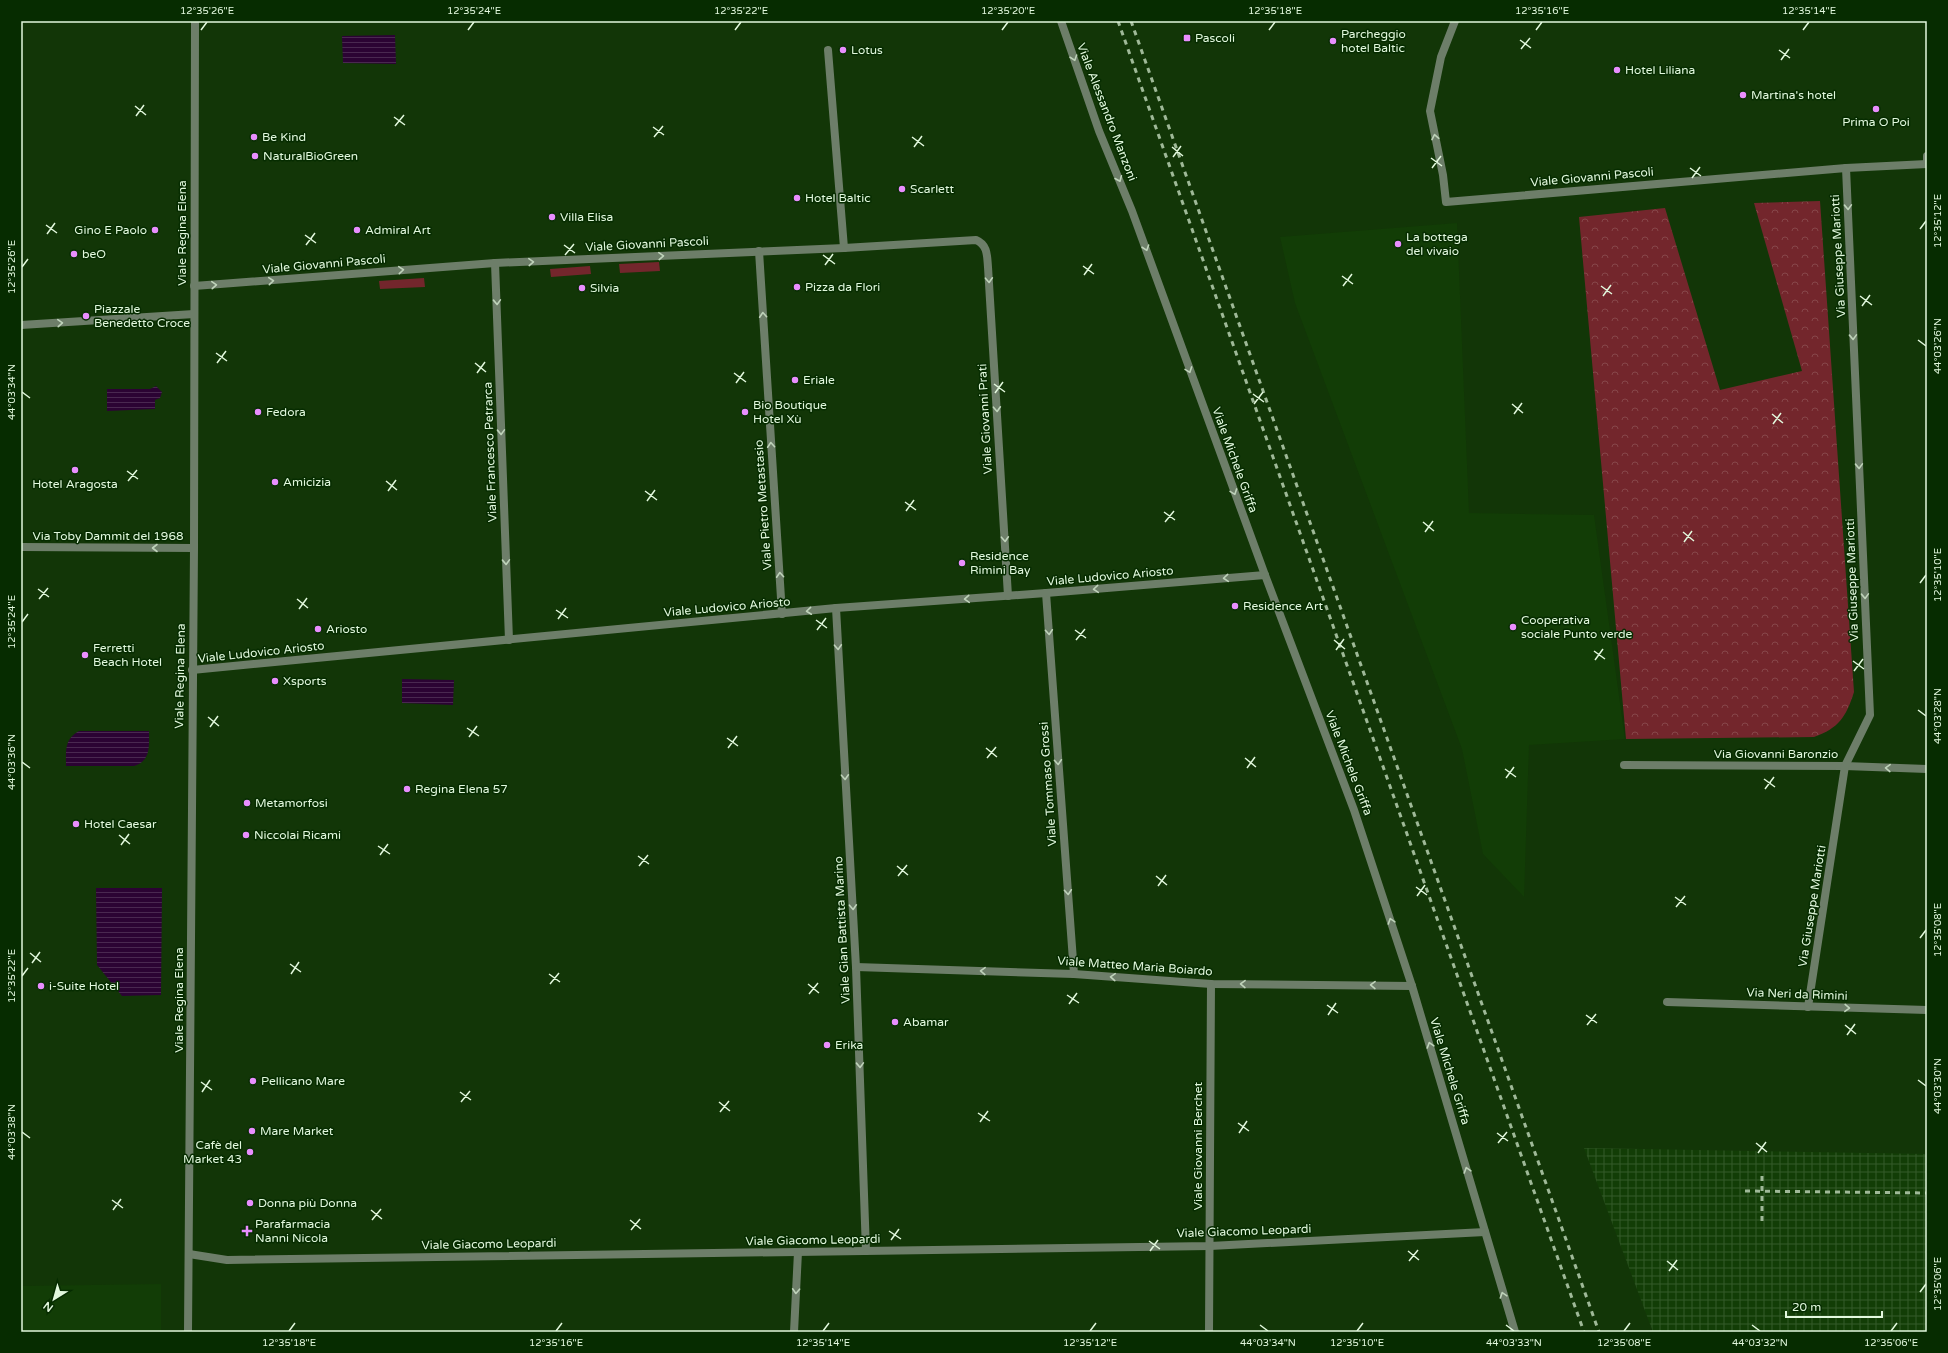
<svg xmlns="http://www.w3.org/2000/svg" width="1948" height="1353" viewBox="0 0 1948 1353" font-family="'Varela Round',sans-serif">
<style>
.built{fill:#123d06}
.industrial{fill:url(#industrial-grid)}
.grass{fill:#73262c}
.park{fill:url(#park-crowns)}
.water{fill:url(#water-rules)}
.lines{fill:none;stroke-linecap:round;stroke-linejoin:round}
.minor{stroke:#6d7e69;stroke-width:8}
.tertiary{stroke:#6d7e69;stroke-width:8}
.rail{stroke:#9fb998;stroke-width:3;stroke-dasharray:5 5;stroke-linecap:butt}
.oneway{stroke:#bfd3ba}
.ticks{fill:none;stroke:#e2f8dd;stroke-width:1.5}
.poi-dot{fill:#e98efe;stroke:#062c00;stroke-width:1.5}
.labels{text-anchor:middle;stroke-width:3;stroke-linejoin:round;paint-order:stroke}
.poi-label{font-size:12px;fill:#e2f8dd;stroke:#062c00;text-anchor:start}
.street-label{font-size:12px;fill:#e2f8dd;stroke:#062c00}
.neatline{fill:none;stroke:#e2f8dd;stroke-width:1.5}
.ticks-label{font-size:10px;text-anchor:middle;fill:#e2f8dd}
</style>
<defs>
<pattern id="industrial-grid" width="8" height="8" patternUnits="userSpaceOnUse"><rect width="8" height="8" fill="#123d06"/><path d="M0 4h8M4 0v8" fill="none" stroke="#345a2a"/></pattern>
<pattern id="park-crowns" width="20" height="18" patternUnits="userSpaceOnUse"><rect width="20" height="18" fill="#73262c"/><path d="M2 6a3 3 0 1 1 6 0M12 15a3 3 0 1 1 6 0" fill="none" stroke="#87464a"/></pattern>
<pattern id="water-rules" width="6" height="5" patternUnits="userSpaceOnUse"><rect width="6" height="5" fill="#2b0333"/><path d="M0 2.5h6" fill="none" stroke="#492850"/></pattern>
</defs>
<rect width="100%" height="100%" fill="#123607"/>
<g class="built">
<polygon points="1457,223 1469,513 1594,515 1625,739 1529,745 1524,897 1483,854 1462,749 1295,303 1280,237"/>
<polygon points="161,1284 161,1332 21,1332 21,1286"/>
</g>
<polygon class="industrial" points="1584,1148 1927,1154 1927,1332 1653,1332"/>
<g class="grass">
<polygon points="659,262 660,271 620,273 619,264"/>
<polygon points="590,266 591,274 551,277 550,269"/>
<polygon points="424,278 425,287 380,289 379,281"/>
</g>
<path class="park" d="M1820,201L1854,692C1846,717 1839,728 1814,737L1626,739L1579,217L1665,208L1720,390L1802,371L1754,203Z"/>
<g class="water">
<polygon points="395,35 396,64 343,63 342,36"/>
<polygon points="156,386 162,392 160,398 155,400 155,409 107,411 107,389 150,389"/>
<polygon points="402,679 454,680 453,705 402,703"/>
<path d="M79,731H149C149,746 151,761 134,766H66C66,751 64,739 79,731Z"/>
<polygon points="96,888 162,888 161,995 122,996 97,965"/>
</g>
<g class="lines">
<g class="minor">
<polyline points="1061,21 1099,131 1132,211 1265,575 1354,810 1412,986 1515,1332"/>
<polyline points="1455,21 1441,57 1430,111 1443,175 1446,202 1846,168 1927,164"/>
<polyline points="828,50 844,248"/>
<polyline points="759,251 782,614"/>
<polyline points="495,263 509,640"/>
<path d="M194,286L495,263L844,248L976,240C988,245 987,256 988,267L1008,596"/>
<polyline points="21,325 194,314"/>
<polyline points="21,547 194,548"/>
<polyline points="1046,593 1074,974"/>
<polyline points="836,608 856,967 866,1251"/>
<polyline points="192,670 836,608 1046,593 1265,575"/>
<polyline points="1624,765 1845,766 1927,769"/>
<polyline points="856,967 1074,974 1211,984 1412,986"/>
<polyline points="1667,1002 1927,1010"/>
<polyline points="1808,1007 1845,766 1870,715 1846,168"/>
<polyline points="189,1254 227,1260 1210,1246 1485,1232"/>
<polyline points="794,1332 798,1252"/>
<polyline points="1209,1332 1211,984"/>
</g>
<g class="tertiary">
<polyline points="1927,156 1927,164"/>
<polyline points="188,1332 194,548 195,21"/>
</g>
<g class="rail">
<polyline points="1118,21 1584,1332"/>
<polyline points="1131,21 1599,1332"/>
<polyline points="1745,1191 1927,1193"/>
<polyline points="1762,1221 1762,1173"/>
</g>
</g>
<defs><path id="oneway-chevron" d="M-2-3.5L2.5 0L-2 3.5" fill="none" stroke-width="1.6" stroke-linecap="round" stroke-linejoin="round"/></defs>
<g class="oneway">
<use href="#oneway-chevron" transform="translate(1074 58) rotate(71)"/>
<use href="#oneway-chevron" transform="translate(1435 137) rotate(-101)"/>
<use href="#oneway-chevron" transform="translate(1119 179) rotate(67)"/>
<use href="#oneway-chevron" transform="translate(1848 207) rotate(88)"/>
<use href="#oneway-chevron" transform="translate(1146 248) rotate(71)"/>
<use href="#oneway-chevron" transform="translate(661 256) rotate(-3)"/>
<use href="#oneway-chevron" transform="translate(531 262) rotate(-3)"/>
<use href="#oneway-chevron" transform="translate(401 270) rotate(-5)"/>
<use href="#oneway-chevron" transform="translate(989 280) rotate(87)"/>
<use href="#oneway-chevron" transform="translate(271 281) rotate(-5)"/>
<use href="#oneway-chevron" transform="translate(214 285) rotate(-4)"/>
<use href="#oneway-chevron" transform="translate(497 302) rotate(88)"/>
<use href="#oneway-chevron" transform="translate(763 315) rotate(-94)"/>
<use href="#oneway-chevron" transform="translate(60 323) rotate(-4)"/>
<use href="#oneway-chevron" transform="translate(1853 337) rotate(88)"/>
<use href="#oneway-chevron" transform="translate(1189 370) rotate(70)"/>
<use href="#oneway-chevron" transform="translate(997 409) rotate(87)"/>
<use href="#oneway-chevron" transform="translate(501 432) rotate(88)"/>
<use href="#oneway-chevron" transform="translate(771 445) rotate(-94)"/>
<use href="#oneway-chevron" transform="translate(1859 466) rotate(88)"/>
<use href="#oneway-chevron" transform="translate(1234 492) rotate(70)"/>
<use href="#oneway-chevron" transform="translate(1005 539) rotate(87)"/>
<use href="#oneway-chevron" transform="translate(155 548) rotate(-180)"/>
<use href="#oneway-chevron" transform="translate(506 562) rotate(88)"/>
<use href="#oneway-chevron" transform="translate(780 575) rotate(-94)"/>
<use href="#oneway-chevron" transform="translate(1226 578) rotate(175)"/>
<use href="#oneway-chevron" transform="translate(1096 589) rotate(175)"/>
<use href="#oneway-chevron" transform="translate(1865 596) rotate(88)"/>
<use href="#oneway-chevron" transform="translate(967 599) rotate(176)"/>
<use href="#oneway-chevron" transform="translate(809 611) rotate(174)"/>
<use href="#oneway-chevron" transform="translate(1049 632) rotate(86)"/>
<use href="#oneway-chevron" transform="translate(838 647) rotate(87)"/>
<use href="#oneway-chevron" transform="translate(1058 762) rotate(86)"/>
<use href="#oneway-chevron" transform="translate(1888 768) rotate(-178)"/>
<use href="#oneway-chevron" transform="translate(845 777) rotate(87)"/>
<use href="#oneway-chevron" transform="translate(1068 892) rotate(86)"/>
<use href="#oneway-chevron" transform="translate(853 907) rotate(87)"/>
<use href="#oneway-chevron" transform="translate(1391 921) rotate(-108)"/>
<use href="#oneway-chevron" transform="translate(983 971) rotate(-178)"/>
<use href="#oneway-chevron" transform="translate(1113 977) rotate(-176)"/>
<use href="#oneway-chevron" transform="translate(1243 984) rotate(-179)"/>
<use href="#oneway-chevron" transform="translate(1373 985) rotate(-179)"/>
<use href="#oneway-chevron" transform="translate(1847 1008) rotate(2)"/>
<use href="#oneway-chevron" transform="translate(1430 1045) rotate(-107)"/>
<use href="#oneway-chevron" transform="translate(860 1065) rotate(88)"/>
<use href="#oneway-chevron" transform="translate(1467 1170) rotate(-107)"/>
<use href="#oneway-chevron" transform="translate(796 1291) rotate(93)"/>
<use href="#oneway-chevron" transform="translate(1503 1295) rotate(-108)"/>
</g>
<path class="ticks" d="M201,30L207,22M468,30L474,22M735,30L741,22M1002,30L1008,22M1269,30L1275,22M1536,30L1542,22M1803,30L1809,22M1520,40L1531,48M1521,49L1530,38M1779,50L1790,58M1781,60L1789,49M135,106L146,115M136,116L144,105M394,117L405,125M395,126L404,115M653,127L664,135M654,137L663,126M912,137L924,146M914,147L922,136M1172,147L1183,156M1173,157L1181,146M1431,158L1442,166M1432,168L1441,156M1690,168L1701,176M1692,178L1700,167M46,225L57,233M1920,229L1926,221M47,234L55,223M305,235L316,243M306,245L315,233M564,245L575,253M565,255L574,244M823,255L835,264M825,265L833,254M1083,266L1094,274M22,267L28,259M1084,275L1092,264M1342,276L1353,284M1343,286L1352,274M1601,286L1612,294M1603,296L1611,285M1860,296L1872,305M1862,306L1870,295M1918,340L1926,346M216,353L227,361M217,363L226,351M475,363L486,372M477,373L485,362M734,373L746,382M736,383L744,372M994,384L1005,392M22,392L30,398M995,393L1003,382M1253,394L1264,402M1254,404L1263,392M1512,404L1523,413M1514,414L1522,403M1772,414L1783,423M1773,424L1781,413M127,471L138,479M128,481L137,470M386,481L397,490M388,491L396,480M645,491L657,500M647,501L655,490M905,502L916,510M906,511L914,500M1164,512L1175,520M1165,522L1174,511M1423,522L1434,531M1425,532L1433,521M1683,532L1694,541M1684,542L1692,531M1920,583L1926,575M38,589L49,597M39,599L48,588M297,599L308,608M299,609L307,598M556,610L568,618M558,619L566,608M816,620L827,628M22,622L28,614M817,630L826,618M1075,630L1086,638M1076,640L1085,629M1334,640L1345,649M1336,650L1344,639M1594,651L1605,659M1595,660L1603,649M1853,661L1864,669M1854,671L1863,659M1918,710L1926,716M208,717L219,726M210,727L218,716M467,728L479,736M469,737L477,726M727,738L738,746M728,748L737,736M986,748L997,757M987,758L996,747M1245,758L1256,767M22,762L30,768M1247,768L1255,757M1505,769L1516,777M1506,778L1514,767M1764,779L1775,787M1765,789L1774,777M119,835L130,844M121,845L129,834M378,846L390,854M380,855L388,844M638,856L649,864M639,866L648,855M897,866L908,875M898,876L907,865M1156,876L1167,885M1158,886L1166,875M1416,887L1427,895M1417,896L1425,885M1675,897L1686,905M1676,907L1685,896M1920,938L1926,930M30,953L41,962M32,963L40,952M290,964L301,972M291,974L299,962M549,974L560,982M22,976L28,968M550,984L559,973M808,984L819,993M809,994L818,983M1067,995L1079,1003M1069,1004L1077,993M1327,1005L1338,1013M1328,1015L1336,1003M1586,1015L1597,1023M1587,1025L1596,1014M1845,1025L1856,1034M1847,1035L1855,1024M1918,1080L1926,1086M201,1082L212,1090M202,1092L210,1080M460,1092L471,1100M461,1102L470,1091M719,1102L730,1111M720,1112L729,1101M978,1113L990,1121M980,1122L988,1111M1238,1123L1249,1131M22,1132L30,1138M1239,1133L1247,1121M1497,1133L1508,1141M1498,1143L1507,1132M1756,1143L1767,1152M1758,1153L1766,1142M112,1200L123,1208M113,1210L121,1199M371,1210L382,1219M372,1220L381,1209M630,1220L641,1229M631,1230L640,1219M889,1231L901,1239M891,1240L899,1229M1149,1241L1160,1249M1150,1251L1158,1240M1408,1251L1419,1260M1409,1261L1418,1250M1667,1261L1678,1270M1669,1271L1677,1260M1920,1292L1926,1284M1260,1325L1268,1331M1506,1325L1514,1331M1752,1325L1760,1331M289,1331L295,1323M556,1331L562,1323M823,1331L829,1323M1090,1331L1096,1323M1357,1331L1363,1323M1624,1331L1630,1323M1891,1331L1897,1323"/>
<g class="poi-dot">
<rect x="1183" y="34" width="8" height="8" rx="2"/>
<circle cx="1333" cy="41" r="4"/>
<circle cx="843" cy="50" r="4"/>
<circle cx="1617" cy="70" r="4"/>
<circle cx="1743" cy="95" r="4"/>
<circle cx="1876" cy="109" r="4"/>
<circle cx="254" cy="137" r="4"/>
<circle cx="255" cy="156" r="4"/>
<circle cx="902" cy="189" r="4"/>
<circle cx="797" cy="198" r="4"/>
<circle cx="552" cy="217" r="4"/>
<circle cx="155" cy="230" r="4"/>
<circle cx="357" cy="230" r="4"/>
<circle cx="1398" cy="244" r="4"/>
<circle cx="74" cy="254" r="4"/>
<circle cx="797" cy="287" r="4"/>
<circle cx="582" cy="288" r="4"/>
<circle cx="86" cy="316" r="4"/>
<circle cx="795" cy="380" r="4"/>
<circle cx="258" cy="412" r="4"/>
<circle cx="745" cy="412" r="4"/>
<circle cx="75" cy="470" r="4"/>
<circle cx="275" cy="482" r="4"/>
<circle cx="962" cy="563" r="4"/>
<circle cx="1235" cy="606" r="4"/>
<circle cx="1513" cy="627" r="4"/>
<circle cx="318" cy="629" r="4"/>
<circle cx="85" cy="655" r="4"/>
<circle cx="275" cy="681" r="4"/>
<circle cx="407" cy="789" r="4"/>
<circle cx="247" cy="803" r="4"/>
<circle cx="76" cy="824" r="4"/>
<circle cx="246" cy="835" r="4"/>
<circle cx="41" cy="986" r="4"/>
<circle cx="895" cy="1022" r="4"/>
<circle cx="827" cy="1045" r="4"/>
<circle cx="253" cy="1081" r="4"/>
<circle cx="252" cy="1131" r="4"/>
<circle cx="250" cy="1152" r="4"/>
<circle cx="250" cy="1203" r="4"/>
<path d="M245 1225h4v4h4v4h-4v4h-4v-4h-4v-4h4z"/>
</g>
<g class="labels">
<g class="poi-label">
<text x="1341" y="38">Parcheggio<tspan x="1341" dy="14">hotel Baltic</tspan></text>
<text x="1195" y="42">Pascoli</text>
<text x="851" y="54">Lotus</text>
<text x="1625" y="74">Hotel Liliana</text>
<text x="1751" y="99">Martina's hotel</text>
<text x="1876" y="126" text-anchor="middle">Prima O Poi</text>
<text x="262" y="141">Be Kind</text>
<text x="263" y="160">NaturalBioGreen</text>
<text x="910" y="193">Scarlett</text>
<text x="805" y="202">Hotel Baltic</text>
<text x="560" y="221">Villa Elisa</text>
<text x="147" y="234" text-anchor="end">Gino E Paolo</text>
<text x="365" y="234">Admiral Art</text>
<text x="1406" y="241">La bottega<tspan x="1406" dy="14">del vivaio</tspan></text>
<text x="82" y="258">beO</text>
<text x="805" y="291">Pizza da Flori</text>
<text x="590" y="292">Silvia</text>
<text x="94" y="313">Piazzale<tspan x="94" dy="14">Benedetto Croce</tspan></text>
<text x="803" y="384">Eriale</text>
<text x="753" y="409">Bio Boutique<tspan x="753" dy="14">Hotel Xù</tspan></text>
<text x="266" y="416">Fedora</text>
<text x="283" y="486">Amicizia</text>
<text x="75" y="488" text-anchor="middle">Hotel Aragosta</text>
<text x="970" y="560">Residence<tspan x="970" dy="14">Rimini Bay</tspan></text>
<text x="1243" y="610">Residence Art</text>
<text x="1521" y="624">Cooperativa<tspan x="1521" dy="14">sociale Punto verde</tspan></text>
<text x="326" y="633">Ariosto</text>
<text x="93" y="652">Ferretti<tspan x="93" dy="14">Beach Hotel</tspan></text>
<text x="283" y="685">Xsports</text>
<text x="415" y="793">Regina Elena 57</text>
<text x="255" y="807">Metamorfosi</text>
<text x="84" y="828">Hotel Caesar</text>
<text x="254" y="839">Niccolai Ricami</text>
<text x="49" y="990">i-Suite Hotel</text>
<text x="903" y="1026">Abamar</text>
<text x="835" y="1049">Erika</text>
<text x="261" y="1085">Pellicano Mare</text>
<text x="260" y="1135">Mare Market</text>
<text x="242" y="1149" text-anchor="end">Cafè del<tspan x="242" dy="14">Market 43</tspan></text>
<text x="258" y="1207">Donna più Donna</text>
<text x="255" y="1228">Parafarmacia<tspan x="255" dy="14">Nanni Nicola</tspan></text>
</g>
<g class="street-label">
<text transform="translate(1107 112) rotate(69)" y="4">Viale Alessandro Manzoni</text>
<text transform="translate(1592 177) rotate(-5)" y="4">Viale Giovanni Pascoli</text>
<text transform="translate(182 233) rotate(-90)" y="4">Viale Regina Elena</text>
<text transform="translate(647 244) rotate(-3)" y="4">Viale Giovanni Pascoli</text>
<text transform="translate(1838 256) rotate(-93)" y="4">Via Giuseppe Mariotti</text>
<text transform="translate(324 264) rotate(-5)" y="4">Viale Giovanni Pascoli</text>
<text transform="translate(985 419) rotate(-93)" y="4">Viale Giovanni Prati</text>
<text transform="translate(490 452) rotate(-92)" y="4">Viale Francesco Petrarca</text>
<text transform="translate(1235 460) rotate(70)" y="4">Viale Michele Griffa</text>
<text transform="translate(763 505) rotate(-94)" y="4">Viale Pietro Metastasio</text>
<text x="108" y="540">Via Toby Dammit del 1968</text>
<text transform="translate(1110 576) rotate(-5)" y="4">Viale Ludovico Ariosto</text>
<text transform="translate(1852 580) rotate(-92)" y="4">Via Giuseppe Mariotti</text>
<text transform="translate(727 607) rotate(-5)" y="4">Viale Ludovico Ariosto</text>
<text transform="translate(261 652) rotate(-6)" y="4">Viale Ludovico Ariosto</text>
<text transform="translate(180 676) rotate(-89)" y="4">Viale Regina Elena</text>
<text x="1776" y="758">Via Giovanni Baronzio</text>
<text transform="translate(1349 763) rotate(69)" y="4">Viale Michele Griffa</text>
<text transform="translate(1048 784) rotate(-94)" y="4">Viale Tommaso Grossi</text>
<text transform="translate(1812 906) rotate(-81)" y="4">Via Giuseppe Mariotti</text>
<text transform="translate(842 930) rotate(-93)" y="4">Viale Gian Battista Marino</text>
<text transform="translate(1135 966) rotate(4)" y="4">Viale Matteo Maria Boiardo</text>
<text transform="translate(1797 994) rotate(2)" y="4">Via Neri da Rimini</text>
<text transform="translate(179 1000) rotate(-90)" y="4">Viale Regina Elena</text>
<text transform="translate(1450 1071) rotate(73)" y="4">Viale Michele Griffa</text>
<text transform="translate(1198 1146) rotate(-90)" y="4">Viale Giovanni Berchet</text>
<text transform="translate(1244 1231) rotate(-2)" y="4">Viale Giacomo Leopardi</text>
<text transform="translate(813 1240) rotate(-1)" y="4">Viale Giacomo Leopardi</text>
<text transform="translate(489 1244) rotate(-1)" y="4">Viale Giacomo Leopardi</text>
</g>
</g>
<rect width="1948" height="1353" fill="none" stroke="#062c00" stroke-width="44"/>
<g transform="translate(54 1299) rotate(217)" stroke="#062c00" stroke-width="3" paint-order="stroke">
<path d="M0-3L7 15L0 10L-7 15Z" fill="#e2f8dd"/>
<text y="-6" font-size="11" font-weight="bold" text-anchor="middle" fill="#e2f8dd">N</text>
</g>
<path d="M1786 1311v6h96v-6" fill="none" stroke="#e2f8dd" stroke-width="2"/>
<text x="1792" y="1311" font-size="12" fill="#e2f8dd" stroke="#062c00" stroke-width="3" paint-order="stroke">20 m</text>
<rect x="22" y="22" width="1904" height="1309" class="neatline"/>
<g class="ticks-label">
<text x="207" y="14">12°35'26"E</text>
<text x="474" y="14">12°35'24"E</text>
<text x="741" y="14">12°35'22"E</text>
<text x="1008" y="14">12°35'20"E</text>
<text x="1275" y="14">12°35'18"E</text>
<text x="1542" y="14">12°35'16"E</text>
<text x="1809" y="14">12°35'14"E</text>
<text transform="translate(1937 221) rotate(-90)" y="4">12°35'12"E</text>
<text transform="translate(11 267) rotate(-90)" y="4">12°35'26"E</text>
<text transform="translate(1937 346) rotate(-90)" y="4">44°03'26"N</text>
<text transform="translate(11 392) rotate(-90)" y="4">44°03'34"N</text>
<text transform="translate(1937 575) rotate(-90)" y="4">12°35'10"E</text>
<text transform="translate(11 622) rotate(-90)" y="4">12°35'24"E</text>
<text transform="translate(1937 716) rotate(-90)" y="4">44°03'28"N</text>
<text transform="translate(11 762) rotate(-90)" y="4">44°03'36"N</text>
<text transform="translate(1937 930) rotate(-90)" y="4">12°35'08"E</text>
<text transform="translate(11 976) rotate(-90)" y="4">12°35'22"E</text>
<text transform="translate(1937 1086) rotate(-90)" y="4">44°03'30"N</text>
<text transform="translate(11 1132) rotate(-90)" y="4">44°03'38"N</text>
<text transform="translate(1937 1284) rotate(-90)" y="4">12°35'06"E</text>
<text x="289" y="1346">12°35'18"E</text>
<text x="556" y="1346">12°35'16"E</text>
<text x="823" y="1346">12°35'14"E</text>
<text x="1090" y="1346">12°35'12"E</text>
<text x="1268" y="1346">44°03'34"N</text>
<text x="1357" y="1346">12°35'10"E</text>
<text x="1514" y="1346">44°03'33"N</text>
<text x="1624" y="1346">12°35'08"E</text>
<text x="1760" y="1346">44°03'32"N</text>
<text x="1891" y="1346">12°35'06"E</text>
</g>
</svg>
